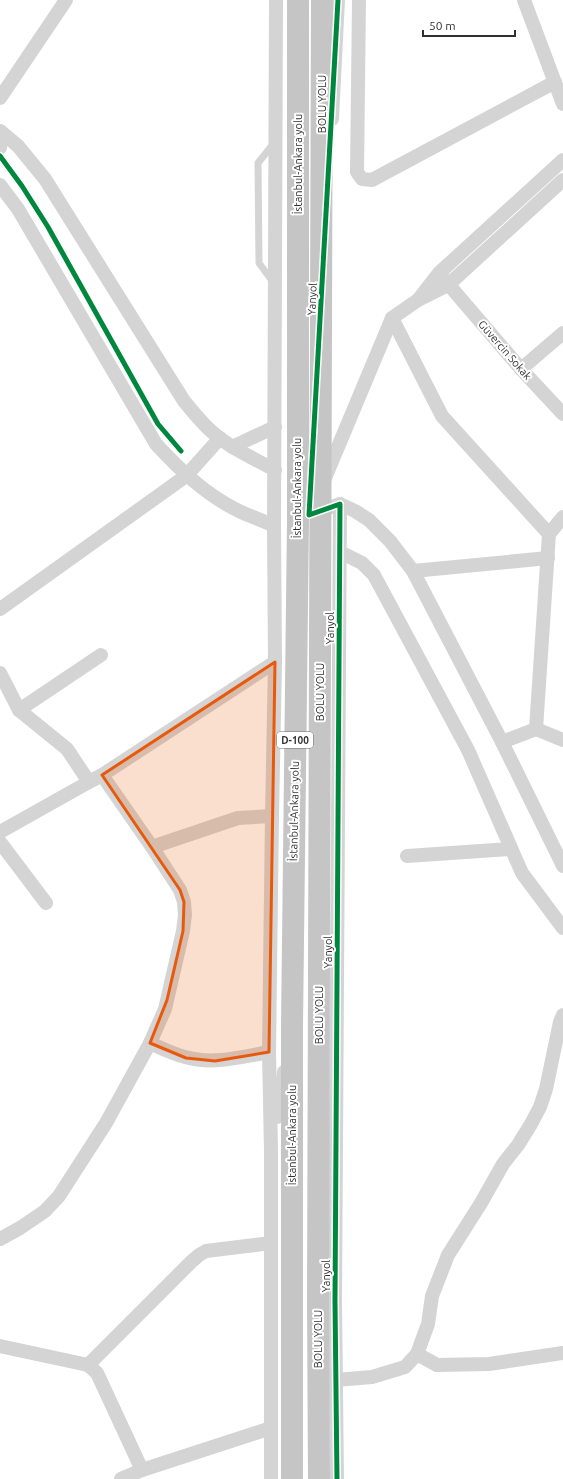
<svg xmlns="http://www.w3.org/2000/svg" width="563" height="1479" viewBox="0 0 563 1479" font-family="Ubuntu,sans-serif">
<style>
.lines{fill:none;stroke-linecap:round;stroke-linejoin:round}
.service{stroke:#d4d4d4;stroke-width:7}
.minor{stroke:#d4d4d4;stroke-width:14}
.trunk{stroke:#c5c5c5;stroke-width:22}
.cycleway-casing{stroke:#fff;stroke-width:8}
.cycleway{stroke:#00873e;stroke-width:5}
.marked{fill:#e8590c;fill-opacity:0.2;stroke:#e8590c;stroke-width:3;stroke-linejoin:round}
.labels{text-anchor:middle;stroke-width:4;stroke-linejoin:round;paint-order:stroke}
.shield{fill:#fff;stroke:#6e6e6e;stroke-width:1}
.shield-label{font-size:10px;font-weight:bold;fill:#303030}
.street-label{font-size:11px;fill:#303030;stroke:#fff}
</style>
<rect width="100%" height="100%" fill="#fff"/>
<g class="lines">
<polyline class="service" points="273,282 259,263 258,163 274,143"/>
<g class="minor">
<polyline points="359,0 357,172 362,179 372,180 555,82"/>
<polyline points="524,0 563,104"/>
<polyline points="0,98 66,0"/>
<polyline points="332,119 338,0"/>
<path d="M0,131L18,146L45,179L184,401C193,412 201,422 211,431C230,448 253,458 275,470"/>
<polyline points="0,131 1,140 0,148"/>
<polyline points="563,160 439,273 418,300 448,285 563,180"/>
<path d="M0,185L18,209L156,444C180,470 205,494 237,510C249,516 262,520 274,526"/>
<polyline points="443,278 521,369 563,414"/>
<polyline points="392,318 442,416 549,534 536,729"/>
<polyline points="521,369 563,333"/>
<polyline points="232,447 275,427"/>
<polyline points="325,478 392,318 418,300"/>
<polyline points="340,504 355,511 369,520 390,541 413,571 502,742 563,866"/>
<polyline points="314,513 340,504 335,1301 337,1479"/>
<polyline points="549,534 563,517"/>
<polyline points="340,552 362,563 374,575 468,750 522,873 563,928"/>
<polyline points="413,571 548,558"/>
<polyline points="0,609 186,476 220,438"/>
<polyline points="0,673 19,710 67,749 89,782 102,775"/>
<polyline points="19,710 101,655"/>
<polyline points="502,742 536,729 563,740"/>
<polyline points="0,832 89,782"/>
<polyline points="0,842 46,903"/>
<polyline points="152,847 102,775 275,662"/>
<polyline points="407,856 511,849"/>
<path d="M150,1043C161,1048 173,1054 185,1057C213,1065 241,1057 269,1052"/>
<polyline points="277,1117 284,1072"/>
<polyline points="0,1239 20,1228 45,1211 59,1196 106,1123 150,1043 165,1009 183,931 185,915 184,902 180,890 152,847 238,818 272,816"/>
<polyline points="271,1243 206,1251 199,1255 191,1262 88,1365 97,1373 142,1470 271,1428"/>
<polyline points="0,1346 88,1365"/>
<polyline points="417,1354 437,1365 489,1364 563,1353"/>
<polyline points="336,1380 372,1377 405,1367 417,1354 428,1324 432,1296 448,1255 481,1203 503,1164 518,1145 531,1124 540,1107 546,1089 560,1022 563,1015"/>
<polyline points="121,1479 142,1470"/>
<polyline points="271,1479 271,1151 269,1052 272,816 275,662 274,526 276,0"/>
</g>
<g class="trunk">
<polyline points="292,1479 292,1026 298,520 298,0"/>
<polyline points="319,1479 318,1302 322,0"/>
</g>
<g class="cycleway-casing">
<g id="cycleway">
<polyline points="0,156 22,186 48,227 158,424 181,451"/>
<polyline points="337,1479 335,1301 340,504 309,515 338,0"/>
</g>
</g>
<use href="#cycleway" class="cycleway"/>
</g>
<path class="marked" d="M275,662L269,1052L215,1061L186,1058L150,1043L167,1000L183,931L184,902L180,890L102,775Z"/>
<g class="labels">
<rect class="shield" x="277" y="732" width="36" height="16" rx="3"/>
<g class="shield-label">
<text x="295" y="744">D-100</text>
</g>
<g class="street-label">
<text transform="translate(322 104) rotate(-90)" y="4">BOLU YOLU</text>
<text transform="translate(298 164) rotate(-90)" y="4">İstanbul-Ankara yolu</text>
<text transform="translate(312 299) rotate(-87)" y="4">Yanyol</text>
<text transform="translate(505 350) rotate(49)" y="4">Güvercin Sokak</text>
<text transform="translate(297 488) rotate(-90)" y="4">İstanbul-Ankara yolu</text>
<text transform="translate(330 628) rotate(-90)" y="4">Yanyol</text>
<text transform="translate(320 692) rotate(-90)" y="4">BOLU YOLU</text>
<text transform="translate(294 811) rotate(-89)" y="4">İstanbul-Ankara yolu</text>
<text transform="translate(328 952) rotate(-90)" y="4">Yanyol</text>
<text transform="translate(319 1015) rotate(-90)" y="4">BOLU YOLU</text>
<text transform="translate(292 1135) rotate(-90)" y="4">İstanbul-Ankara yolu</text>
<text transform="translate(326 1276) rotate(-90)" y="4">Yanyol</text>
<text transform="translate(318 1339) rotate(-90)" y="4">BOLU YOLU</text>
</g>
</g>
<path d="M423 30v6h92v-6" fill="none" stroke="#303030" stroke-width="2"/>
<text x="429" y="30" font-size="12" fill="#303030" stroke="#ffffff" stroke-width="3" paint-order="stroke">50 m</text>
</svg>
